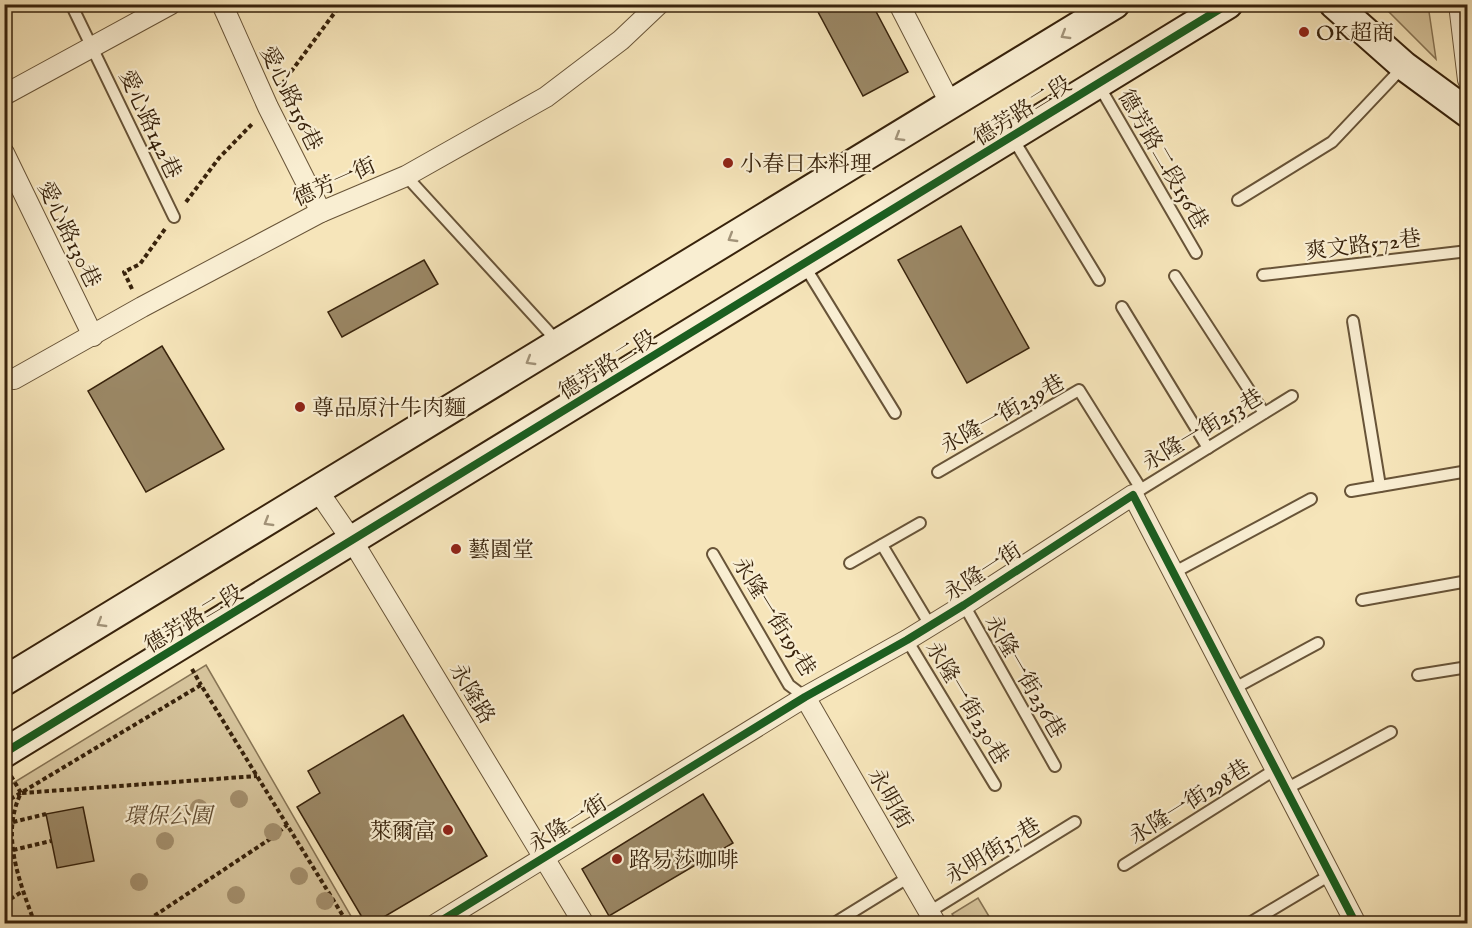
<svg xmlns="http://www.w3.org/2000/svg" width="1472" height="928" viewBox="0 0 1472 928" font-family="'IM FELL English','Noto Serif TC',serif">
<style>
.green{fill:#d6c49c;stroke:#877454;stroke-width:1.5}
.building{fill:#9b8866;stroke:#38230c;stroke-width:1.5}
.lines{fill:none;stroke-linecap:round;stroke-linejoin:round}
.lane-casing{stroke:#685438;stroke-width:14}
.street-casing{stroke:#685438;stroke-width:22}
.secondary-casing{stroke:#38230c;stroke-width:32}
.path{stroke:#38230c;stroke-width:4;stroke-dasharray:4.5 3;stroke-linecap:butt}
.lane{stroke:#f9eed2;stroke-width:10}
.street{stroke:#f9eed2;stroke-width:20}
.secondary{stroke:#f9eed2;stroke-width:28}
.cycleway-casing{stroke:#f9eed2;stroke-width:11}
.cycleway{stroke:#1b5e20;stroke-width:8}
.tree{fill:#a4906e}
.oneway{stroke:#a29379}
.poi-dot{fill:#8f2418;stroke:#f9eed2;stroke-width:2}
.labels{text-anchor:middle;stroke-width:4.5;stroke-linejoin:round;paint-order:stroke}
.poi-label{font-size:22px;fill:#38230c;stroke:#f9eed2;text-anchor:start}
.street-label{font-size:22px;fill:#38230c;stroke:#f9eed2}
.park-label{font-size:22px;font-style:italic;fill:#604b30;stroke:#f9eed2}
</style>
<rect width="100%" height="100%" fill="#f6e5ba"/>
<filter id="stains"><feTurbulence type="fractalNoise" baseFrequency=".00333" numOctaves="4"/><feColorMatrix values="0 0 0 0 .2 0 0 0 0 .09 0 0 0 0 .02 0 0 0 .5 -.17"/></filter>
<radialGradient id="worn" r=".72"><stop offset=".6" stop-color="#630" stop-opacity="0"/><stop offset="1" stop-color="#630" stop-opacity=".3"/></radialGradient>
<g class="green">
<polygon points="1382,5 1428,5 1436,59"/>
<polygon points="206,665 355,923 5,924 5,788"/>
<polygon points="978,898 993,923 958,923 952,914"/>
</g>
<g class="building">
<polygon points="828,4 872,4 908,72 863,96 817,10"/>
<polygon points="961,226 1029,348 967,383 898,260"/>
<polygon points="424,260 438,284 342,337 328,312"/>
<polygon points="162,346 224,449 146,492 88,391"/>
<polygon points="403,715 487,856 372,924 366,924 297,807 320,793 308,771"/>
<polygon points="703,794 733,843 609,916 582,869"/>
<polygon points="83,807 94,861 57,868 46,814"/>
</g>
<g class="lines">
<g class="lane-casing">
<g id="lane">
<polyline points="71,4 174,217"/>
<polyline points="1098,84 1196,253"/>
<polyline points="1012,137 1099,280"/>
<polyline points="406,176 557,341"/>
<polyline points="1238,200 1332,142 1402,68"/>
<polyline points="804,265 895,413"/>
<polyline points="1263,275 1468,251"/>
<polyline points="1175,276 1264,413"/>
<polyline points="1122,307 1208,448"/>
<polyline points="1353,321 1380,486"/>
<polyline points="938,472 1079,390 1141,489"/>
<polyline points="1351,491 1468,471"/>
<polyline points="1135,493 1292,396"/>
<polyline points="882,545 930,625"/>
<polyline points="713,554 789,685 805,697"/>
<polyline points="850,563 920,523"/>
<polyline points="1173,573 1311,499"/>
<polyline points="1362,600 1468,581"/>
<polyline points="964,605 1055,766"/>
<polyline points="907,640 995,785"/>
<polyline points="1418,675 1468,667"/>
<polyline points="1233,689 1318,643"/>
<polyline points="1286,789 1391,732"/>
<polyline points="1124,865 1276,769"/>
<polyline points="929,912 1075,822"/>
<polyline points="833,924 909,877"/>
<polyline points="1248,924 1330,875"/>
</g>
</g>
<g class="street-casing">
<g id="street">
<polyline points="222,4 268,107 321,212"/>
<polyline points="899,4 951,105"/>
<polyline points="1459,4 1468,80"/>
<polyline points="4,95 171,4"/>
<polyline points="4,153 93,336"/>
<polyline points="14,379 142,307 321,212 406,176 546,97 621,40 659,4"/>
<polyline points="318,491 353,542 584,924"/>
<polyline points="805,697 936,924"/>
<polyline points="436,924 805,697 907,640 964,605 1133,495 1356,924"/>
</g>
</g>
<g class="secondary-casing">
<g id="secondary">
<polyline points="1334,4 1404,66 1468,113"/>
<polyline points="4,681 1115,4"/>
<polyline points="4,753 1228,4"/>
</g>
</g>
<g class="path">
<polyline points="282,84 341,4"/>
<polyline points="186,202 219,158 253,123"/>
<polyline points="132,289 124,272 140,264 165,229"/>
<polyline points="192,669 201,685"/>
<path d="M11,776L21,793C0,835 20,883 35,924"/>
<polyline points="22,793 257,776"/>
<polyline points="4,803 201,685 348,924"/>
<polyline points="13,822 46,814"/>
<polyline points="13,850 51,841"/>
<polyline points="4,903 23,891"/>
<polyline points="142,924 270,839 287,825"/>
</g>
<use href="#lane" class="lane"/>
<use href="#street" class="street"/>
<use href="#secondary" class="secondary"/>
<g class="cycleway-casing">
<g id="cycleway">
<polyline points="4,753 1228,4"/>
<polyline points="436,924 805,697 907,640 964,605 1133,495 1356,924"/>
</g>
</g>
<use href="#cycleway" class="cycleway"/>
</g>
<g class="tree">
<circle cx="239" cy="799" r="9"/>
<circle cx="199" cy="808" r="9"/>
<circle cx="273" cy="832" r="9"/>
<circle cx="165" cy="841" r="9"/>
<circle cx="299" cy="876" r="9"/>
<circle cx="139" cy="882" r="9"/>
<circle cx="236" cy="895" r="9"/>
<circle cx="325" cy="901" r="9"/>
</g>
<defs><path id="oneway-chevron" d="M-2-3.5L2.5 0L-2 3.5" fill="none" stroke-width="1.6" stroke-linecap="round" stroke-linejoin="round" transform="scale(1.5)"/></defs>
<g class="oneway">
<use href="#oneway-chevron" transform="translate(1065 35) rotate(149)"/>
<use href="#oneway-chevron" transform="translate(899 137) rotate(149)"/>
<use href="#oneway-chevron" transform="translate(732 238) rotate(149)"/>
<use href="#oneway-chevron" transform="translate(530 361) rotate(149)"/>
<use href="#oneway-chevron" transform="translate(268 522) rotate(149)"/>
<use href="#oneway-chevron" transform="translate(101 623) rotate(149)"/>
</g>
<g class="poi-dot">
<circle cx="1304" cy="32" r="6"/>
<circle cx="728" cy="163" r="6"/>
<circle cx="300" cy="407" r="6"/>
<circle cx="456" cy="549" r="6"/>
<circle cx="448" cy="830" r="6"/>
<circle cx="617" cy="859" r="6"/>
</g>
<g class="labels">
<g class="poi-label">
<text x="1316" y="40">OK超商</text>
<text x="740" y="171">小春日本料理</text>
<text x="312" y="415">尊品原汁牛肉麵</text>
<text x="468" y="557">藝園堂</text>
<text x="436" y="838" text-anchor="end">萊爾富</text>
<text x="629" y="867">路易莎咖啡</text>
</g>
<g class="street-label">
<text transform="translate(292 98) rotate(64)" y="8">愛心路156巷</text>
<text transform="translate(1022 110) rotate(-32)" y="8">德芳路二段</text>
<text transform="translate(151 124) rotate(65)" y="8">愛心路142巷</text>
<text transform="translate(1164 159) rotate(60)" y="8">德芳路二段156巷</text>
<text transform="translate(334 181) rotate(-24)" y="8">德芳一街</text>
<text transform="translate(70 234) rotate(64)" y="8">愛心路130巷</text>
<text transform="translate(1363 244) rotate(-7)" y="8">爽文路572巷</text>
<text transform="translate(607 364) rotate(-32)" y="8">德芳路二段</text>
<text transform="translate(1002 413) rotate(-29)" y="8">永隆一街239巷</text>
<text transform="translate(1202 429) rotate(-31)" y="8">永隆一街253巷</text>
<text transform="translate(982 571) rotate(-33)" y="8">永隆一街</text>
<text transform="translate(775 616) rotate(58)" y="8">永隆一街195巷</text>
<text transform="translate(193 618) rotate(-31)" y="8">德芳路二段</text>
<text transform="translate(1026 676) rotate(60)" y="8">永隆一街236巷</text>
<text transform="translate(473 693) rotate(59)" y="8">永隆路</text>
<text transform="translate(968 702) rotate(59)" y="8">永隆一街230巷</text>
<text transform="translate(891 798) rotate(60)" y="8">永明街</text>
<text transform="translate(1189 801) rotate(-32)" y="8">永隆一街298巷</text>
<text transform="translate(567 823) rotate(-32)" y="8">永隆一街</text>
<text transform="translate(992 850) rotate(-31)" y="8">永明街37巷</text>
</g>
<g class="park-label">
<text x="168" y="823">環保公園</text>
</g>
</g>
<rect width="1472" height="928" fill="none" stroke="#f6e5ba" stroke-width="24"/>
<rect x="6" y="6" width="1460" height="916" fill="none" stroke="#38230c" stroke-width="3"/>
<rect x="12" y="12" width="1448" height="904" fill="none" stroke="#38230c" stroke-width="1.5"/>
<rect width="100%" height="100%" filter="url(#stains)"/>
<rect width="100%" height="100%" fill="url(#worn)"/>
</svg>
